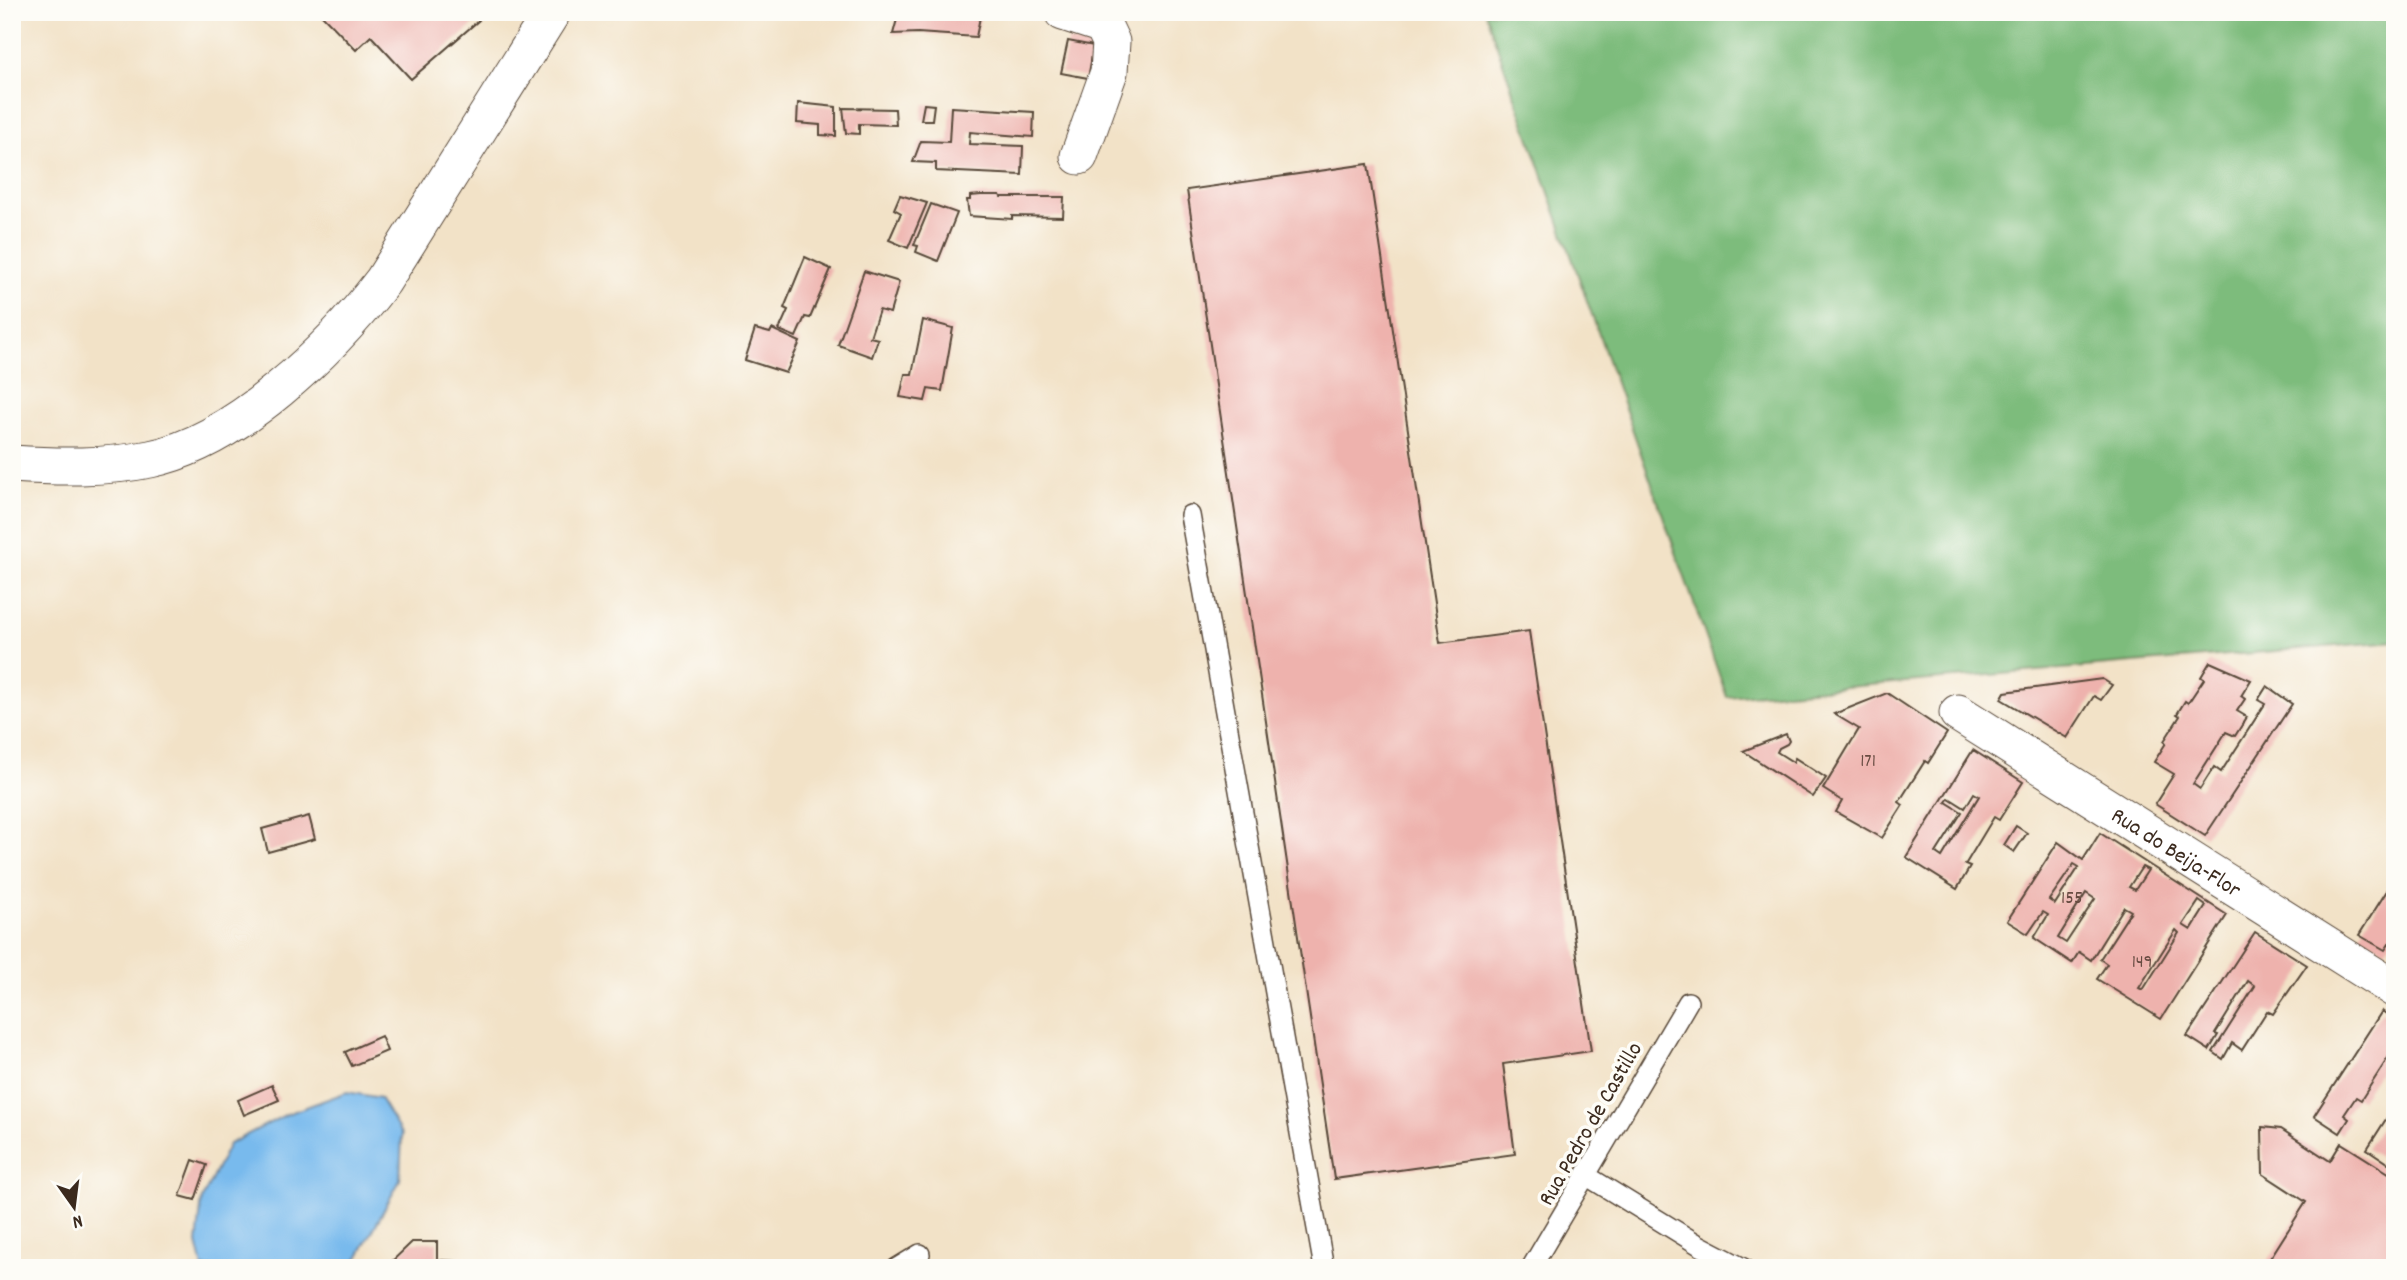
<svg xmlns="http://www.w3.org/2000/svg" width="2407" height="1280" viewBox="0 0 2407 1280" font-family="Dekko,sans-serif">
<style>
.forest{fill:#7dbc7c;stroke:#5c734d;stroke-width:2}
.water{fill:#78baed;stroke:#5a7286;stroke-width:2}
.building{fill:#eeb2ad;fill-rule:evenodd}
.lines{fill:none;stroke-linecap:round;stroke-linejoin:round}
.service-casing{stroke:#564637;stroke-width:22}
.minor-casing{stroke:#564637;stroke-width:39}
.service{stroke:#fff;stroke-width:19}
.minor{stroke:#fff;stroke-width:37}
.labels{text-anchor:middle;stroke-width:7;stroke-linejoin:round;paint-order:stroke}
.number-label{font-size:19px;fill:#684c42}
.street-label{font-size:23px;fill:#3b2a1e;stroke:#fdfcf7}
</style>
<rect width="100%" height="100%" fill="#fdfcf7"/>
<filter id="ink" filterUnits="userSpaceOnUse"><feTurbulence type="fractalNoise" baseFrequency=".0143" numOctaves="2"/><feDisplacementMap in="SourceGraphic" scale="14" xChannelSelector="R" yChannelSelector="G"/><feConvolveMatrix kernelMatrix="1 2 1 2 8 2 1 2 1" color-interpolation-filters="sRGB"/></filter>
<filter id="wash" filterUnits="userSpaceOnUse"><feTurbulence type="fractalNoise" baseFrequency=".00686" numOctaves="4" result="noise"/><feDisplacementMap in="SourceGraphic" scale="28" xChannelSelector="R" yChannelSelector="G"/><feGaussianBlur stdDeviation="1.57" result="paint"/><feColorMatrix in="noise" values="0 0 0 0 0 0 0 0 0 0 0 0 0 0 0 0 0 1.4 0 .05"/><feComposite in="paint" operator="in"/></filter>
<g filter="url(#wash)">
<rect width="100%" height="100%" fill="#f2e2c7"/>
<polygon class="forest" points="1485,12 2395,12 2395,641 1727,697"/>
<polygon class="water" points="347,1092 380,1098 402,1135 400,1180 359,1256 350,1268 203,1268 197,1243 202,1199 229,1144 287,1114"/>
<g id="blocks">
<g class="building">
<polygon points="324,12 473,12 479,20 411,79 371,36 356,50 321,14"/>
<polygon points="899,12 981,12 976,37 918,33 893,34"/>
<polygon points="1068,41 1094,46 1088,78 1061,73"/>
<polygon points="798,103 836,107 836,136 820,135 820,125 797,123"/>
<polygon points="924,104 934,105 932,120 921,120"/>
<polygon points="951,107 1034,112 1033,137 970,132 969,144 1023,146 1022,175 936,171 936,163 913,162 921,141 949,142"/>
<polygon points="843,108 895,109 896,125 859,124 859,134 846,133"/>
<polygon points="1368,164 1440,643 1529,631 1591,1051 1503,1064 1515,1154 1334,1179 1187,190"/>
<polygon points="900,195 927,203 908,248 889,240 901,213 894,209"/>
<polygon points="981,195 1000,195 1001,197 1064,197 1063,217 1012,216 1012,219 969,216 967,200 970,200 970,196"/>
<polygon points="931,204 957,213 938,261 916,252 918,246 914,245"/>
<polygon points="805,257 831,269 810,318 805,317 796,337 779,330 788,310 784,308"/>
<polygon points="864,271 899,282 890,313 879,310 870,337 878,339 872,357 838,345"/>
<polygon points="923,320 953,328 942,391 928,389 925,401 900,397 905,374 912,374"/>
<polygon points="755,329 770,333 772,329 800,342 786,373 745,360"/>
<polygon points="2210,662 2251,680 2241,696 2245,699 2237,711 2247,717 2235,736 2226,732 2193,784 2200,789 2214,767 2221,772 2265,704 2258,700 2267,686 2292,704 2205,836 2155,804 2174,774 2154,762 2166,743 2164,741 2180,716 2177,714 2185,701 2188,703 2204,679 2201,677"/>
<polygon points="2102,679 2112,685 2101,700 2094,696 2067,738 2001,699 2005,692"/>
<polygon points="1887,693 1947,733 1928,763 1925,761 1899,802 1903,805 1882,838 1836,812 1842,801 1823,789 1859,729 1834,714"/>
<polygon points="1786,734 1789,741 1787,744 1779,748 1777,752 1793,762 1795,758 1826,778 1813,797 1743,751"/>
<path d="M1973,750L2023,782L1999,820L1994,817L1965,865L1970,867L1957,889L1906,857ZM1974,793L1979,796L1942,857L1936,853L1962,812L1946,802L1949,798L1965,808Z"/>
<polygon points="309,816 315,839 268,852 262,829"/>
<polygon points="2016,826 2027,833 2014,852 2004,845"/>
<path d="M2100,833L2227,915L2161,1019L2097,979L2107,964L2100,959L2131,911L2124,907L2091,960L2079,952L2072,963L2034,938L2048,915L2043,912L2028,934L2007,921L2058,842L2083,860ZM2074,864L2079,867L2055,904L2049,900ZM2142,867L2148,870L2135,890L2129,887ZM2086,893L2095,899L2066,943L2058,938ZM2199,901L2206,906L2191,930L2183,925ZM2176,930L2179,933L2143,990L2139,988Z"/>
<polygon points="2395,878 2395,935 2385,950 2359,935"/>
<polygon points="2255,932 2307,965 2273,1014 2267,1011 2242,1050 2232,1043 2223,1059 2213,1052 2255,986 2248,981 2215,1034 2218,1035 2209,1050 2187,1036"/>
<polygon points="2382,1011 2395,1020 2395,1047 2361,1100 2356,1097 2344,1115 2349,1119 2340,1133 2314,1116"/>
<polygon points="381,1036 387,1051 352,1066 345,1052"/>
<polygon points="272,1085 279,1100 244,1115 238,1100"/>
<polygon points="2395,1105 2395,1152 2388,1163 2367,1149"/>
<polygon points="2262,1127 2281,1129 2330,1161 2341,1143 2395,1177 2395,1268 2264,1268 2306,1202 2263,1174"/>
<polygon points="193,1160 207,1165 195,1200 180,1196"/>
<polygon points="412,1242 437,1242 437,1260 457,1261 457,1268 385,1268"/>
</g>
</g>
</g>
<g filter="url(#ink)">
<use href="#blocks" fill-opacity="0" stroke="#564637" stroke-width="2"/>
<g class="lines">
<g class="service-casing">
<g id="service">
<polyline points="1190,515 1324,1268"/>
<polyline points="1587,1176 1699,1245 1743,1268"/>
<polyline points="897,1268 920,1254"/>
<polyline points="1531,1268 1688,1002"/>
</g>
</g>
<g class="minor-casing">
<g id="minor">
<polyline points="1063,12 1103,25 1111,42 1109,72 1079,156"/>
<path d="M12,464C58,467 105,468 150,459C236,442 331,349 383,281L552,12"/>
<path id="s1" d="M1958,713L2395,989"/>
</g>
</g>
<use href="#service" class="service"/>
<use href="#minor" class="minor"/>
</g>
</g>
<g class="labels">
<g class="number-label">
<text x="1868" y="766">171</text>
<text x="2072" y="903">155</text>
<text x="2142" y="967">149</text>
</g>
<g class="street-label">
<text dy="8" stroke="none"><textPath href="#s1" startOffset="259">Rua do Beija-Flor</textPath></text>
<text transform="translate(1589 1123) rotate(-60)" y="8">Rua Pedro de Castillo</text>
</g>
</g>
<rect width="2407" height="1280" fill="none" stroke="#fdfcf7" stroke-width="42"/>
<g transform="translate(74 1207) rotate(166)" stroke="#fdfcf7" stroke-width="5" paint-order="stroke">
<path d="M0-5L12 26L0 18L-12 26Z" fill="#3b2a1e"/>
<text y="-10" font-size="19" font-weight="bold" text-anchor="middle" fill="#3b2a1e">N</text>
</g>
</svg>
